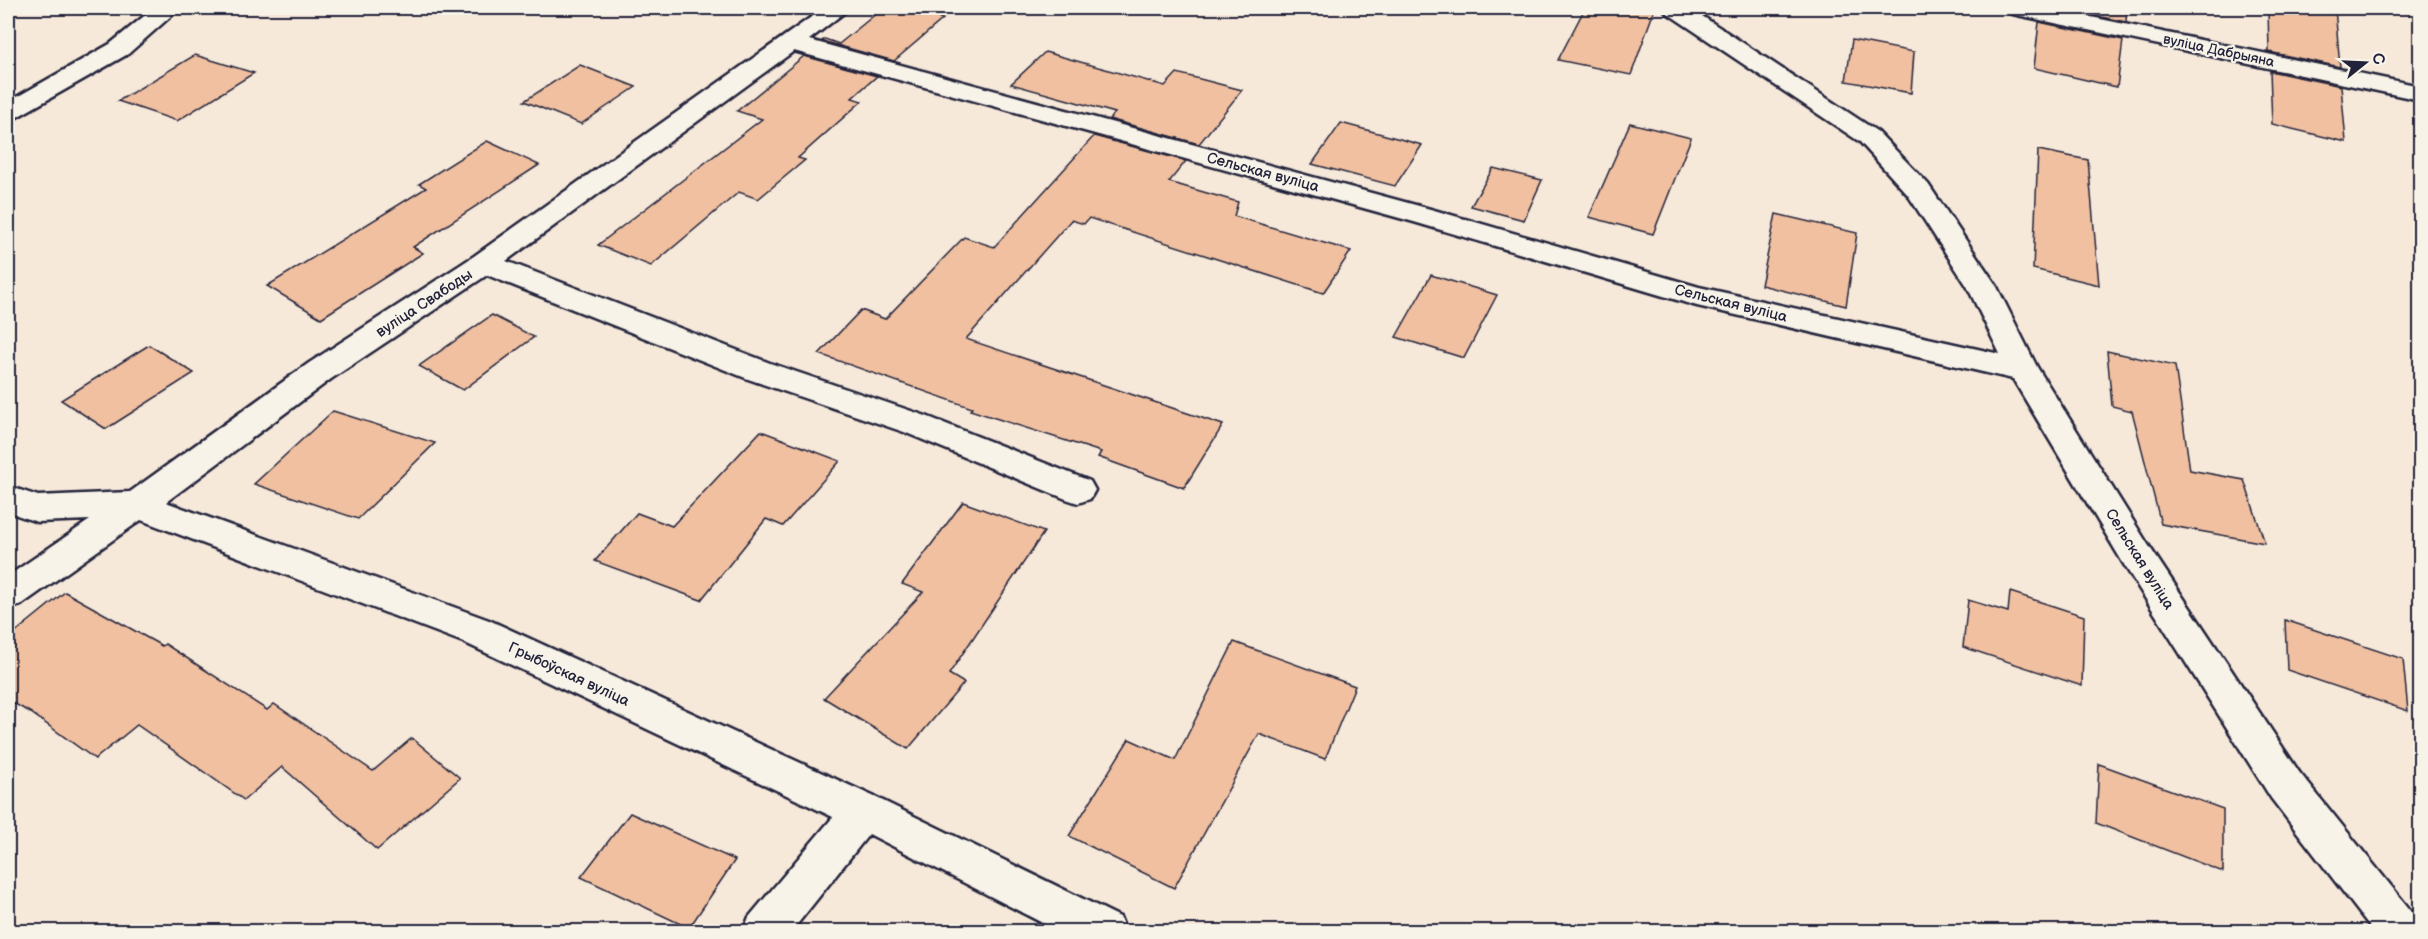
<svg xmlns="http://www.w3.org/2000/svg" width="2428" height="939" viewBox="0 0 2428 939" font-family="'Balsamiq Sans',sans-serif">
<style>
.building{fill:#f0c0a0;stroke:#22223b;stroke-width:1.5}
.lines{fill:none;stroke-linecap:round;stroke-linejoin:round}
.minor-casing{stroke:#22223b;stroke-width:5}
.minor{fill:#f7f3e8;fill-rule:evenodd}
.labels{text-anchor:middle;stroke-width:4.5;stroke-linejoin:round;paint-order:stroke}
.far-street-label{font-size:14px;fill:#22223b;stroke:#f7f3e8}
.street-label{font-size:15px;fill:#22223b;stroke:#f7f3e8}
</style>
<rect width="100%" height="100%" fill="#f6e9da"/>
<filter id="ink" filterUnits="userSpaceOnUse"><feTurbulence type="fractalNoise" baseFrequency=".0167" numOctaves="2"/><feDisplacementMap in="SourceGraphic" scale="12" xChannelSelector="R" yChannelSelector="G"/><feConvolveMatrix kernelMatrix="1 2 1 2 8 2 1 2 1" color-interpolation-filters="sRGB"/></filter>
<g filter="url(#ink)">
<g class="building">
<polygon points="883,8 901,8 943,19 894,61 822,41 825,39 839,44"/>
<polygon points="1585,8 1655,8 1631,75 1558,60"/>
<polygon points="2057,8 2127,8 2126,22"/>
<polygon points="2268,8 2335,8 2340,67 2269,52"/>
<polygon points="2039,22 2123,40 2117,87 2034,68"/>
<polygon points="1852,40 1914,52 1911,93 1846,81"/>
<polygon points="1045,52 1165,86 1177,73 1242,90 1199,144 1109,119 1115,113 1011,84"/>
<polygon points="195,55 254,73 177,121 118,101"/>
<polygon points="804,56 877,76 852,98 862,101 798,158 805,160 758,199 739,192 651,266 598,245 762,119 737,111"/>
<polygon points="580,65 636,87 581,124 524,101"/>
<polygon points="2270,71 2341,86 2346,142 2272,124"/>
<polygon points="1341,123 1422,145 1395,186 1312,164"/>
<polygon points="1630,123 1691,138 1653,234 1589,217"/>
<polygon points="1094,136 1186,161 1169,182 1238,202 1234,216 1351,251 1323,293 1089,218 1084,224 1071,220 966,339 1223,425 1184,488 1098,457 1101,452 970,410 972,408 819,354 861,310 885,319 964,237 994,247"/>
<polygon points="487,141 539,165 413,247 423,253 321,318 267,286 426,188 419,184"/>
<polygon points="2038,150 2088,160 2099,285 2033,269"/>
<polygon points="1493,168 1542,180 1524,220 1471,206"/>
<polygon points="1776,214 1857,233 1846,306 1761,285"/>
<polygon points="1431,275 1497,295 1464,358 1396,337"/>
<polygon points="492,315 534,337 463,390 419,366"/>
<polygon points="149,345 194,373 106,429 61,400"/>
<polygon points="2107,351 2175,366 2190,470 2244,480 2265,543 2161,524 2132,411 2112,406"/>
<polygon points="333,411 435,443 358,519 254,484"/>
<polygon points="761,431 840,461 783,526 766,519 701,600 595,561 637,513 672,526"/>
<polygon points="963,502 1044,532 949,674 964,683 908,749 824,698 923,592 902,584"/>
<polygon points="65,592 162,646 165,644 267,710 274,704 373,771 412,738 460,778 377,850 282,767 244,800 137,725 95,759 31,713 8,700 8,638"/>
<polygon points="2010,592 2084,616 2082,686 1963,647 1968,600 2008,612"/>
<polygon points="2285,620 2403,659 2408,711 2287,670"/>
<polygon points="1234,642 1355,686 1325,759 1259,734 1174,888 1069,836 1129,739 1175,760"/>
<polygon points="2099,764 2223,809 2223,872 2096,823"/>
<polygon points="630,813 735,860 689,928 581,877"/>
</g>
<g class="lines">
<g class="minor-casing">
<g id="minor">
<polygon points="154,8 180,8 128,54 17,117 8,119 8,102 110,44"/>
<polygon points="824,8 850,8 809,40 1434,210 1699,287 2000,354 1967,286 1908,195 1860,142 1667,13 1663,8 1690,8 1878,132 1928,184 1996,285 2037,367 2147,543 2299,772 2416,917 2420,932 2374,932 2271,798 2123,563 2013,379 1697,306 1414,222 794,51 506,261 770,363 926,416 1090,481 1095,490 1090,499 1078,503 1066,499 904,432 748,379 487,275 331,379 166,502 489,620 877,798 1120,917 1126,932 1060,932 869,834 791,932 743,932 749,917 833,817 463,642 141,520 21,605 8,609 8,576 90,520 37,522 8,512 8,486 38,496 130,492 309,363 474,256"/>
<polygon points="2005,8 2048,8 2420,86 2420,100 2017,15 2009,13"/>
</g>
</g>
<use href="#minor" class="minor"/>
</g>
</g>
<g class="labels">
<g class="far-street-label">
<text transform="translate(2219 50) rotate(12)" y="5">вуліца Дабрыяна</text>
</g>
<g class="street-label">
<text transform="translate(1263 172) rotate(15)" y="5">Сельская вуліца</text>
<text transform="translate(424 303) rotate(-33)" y="5">вуліца Свабоды</text>
<text transform="translate(1731 303) rotate(14)" y="5">Сельская вуліца</text>
<text transform="translate(2140 559) rotate(58)" y="5">Сельская вуліца</text>
<text transform="translate(569 674) rotate(25)" y="5">Грыбоўская вуліца</text>
</g>
</g>
<rect width="2428" height="939" fill="none" stroke="#f7f3e8" stroke-width="30"/>
<rect x="15" y="15" width="2398" height="909" fill="none" stroke="#22223b" stroke-width="2" filter="url(#ink)"/>
<g transform="translate(2365 63) rotate(72)" stroke="#f7f3e8" stroke-width="4.5" paint-order="stroke">
<path d="M0-4.5L10 22L0 15L-10 22Z" fill="#22223b"/>
<text y="-9" font-size="16" font-weight="bold" text-anchor="middle" fill="#22223b">С</text>
</g>
</svg>
